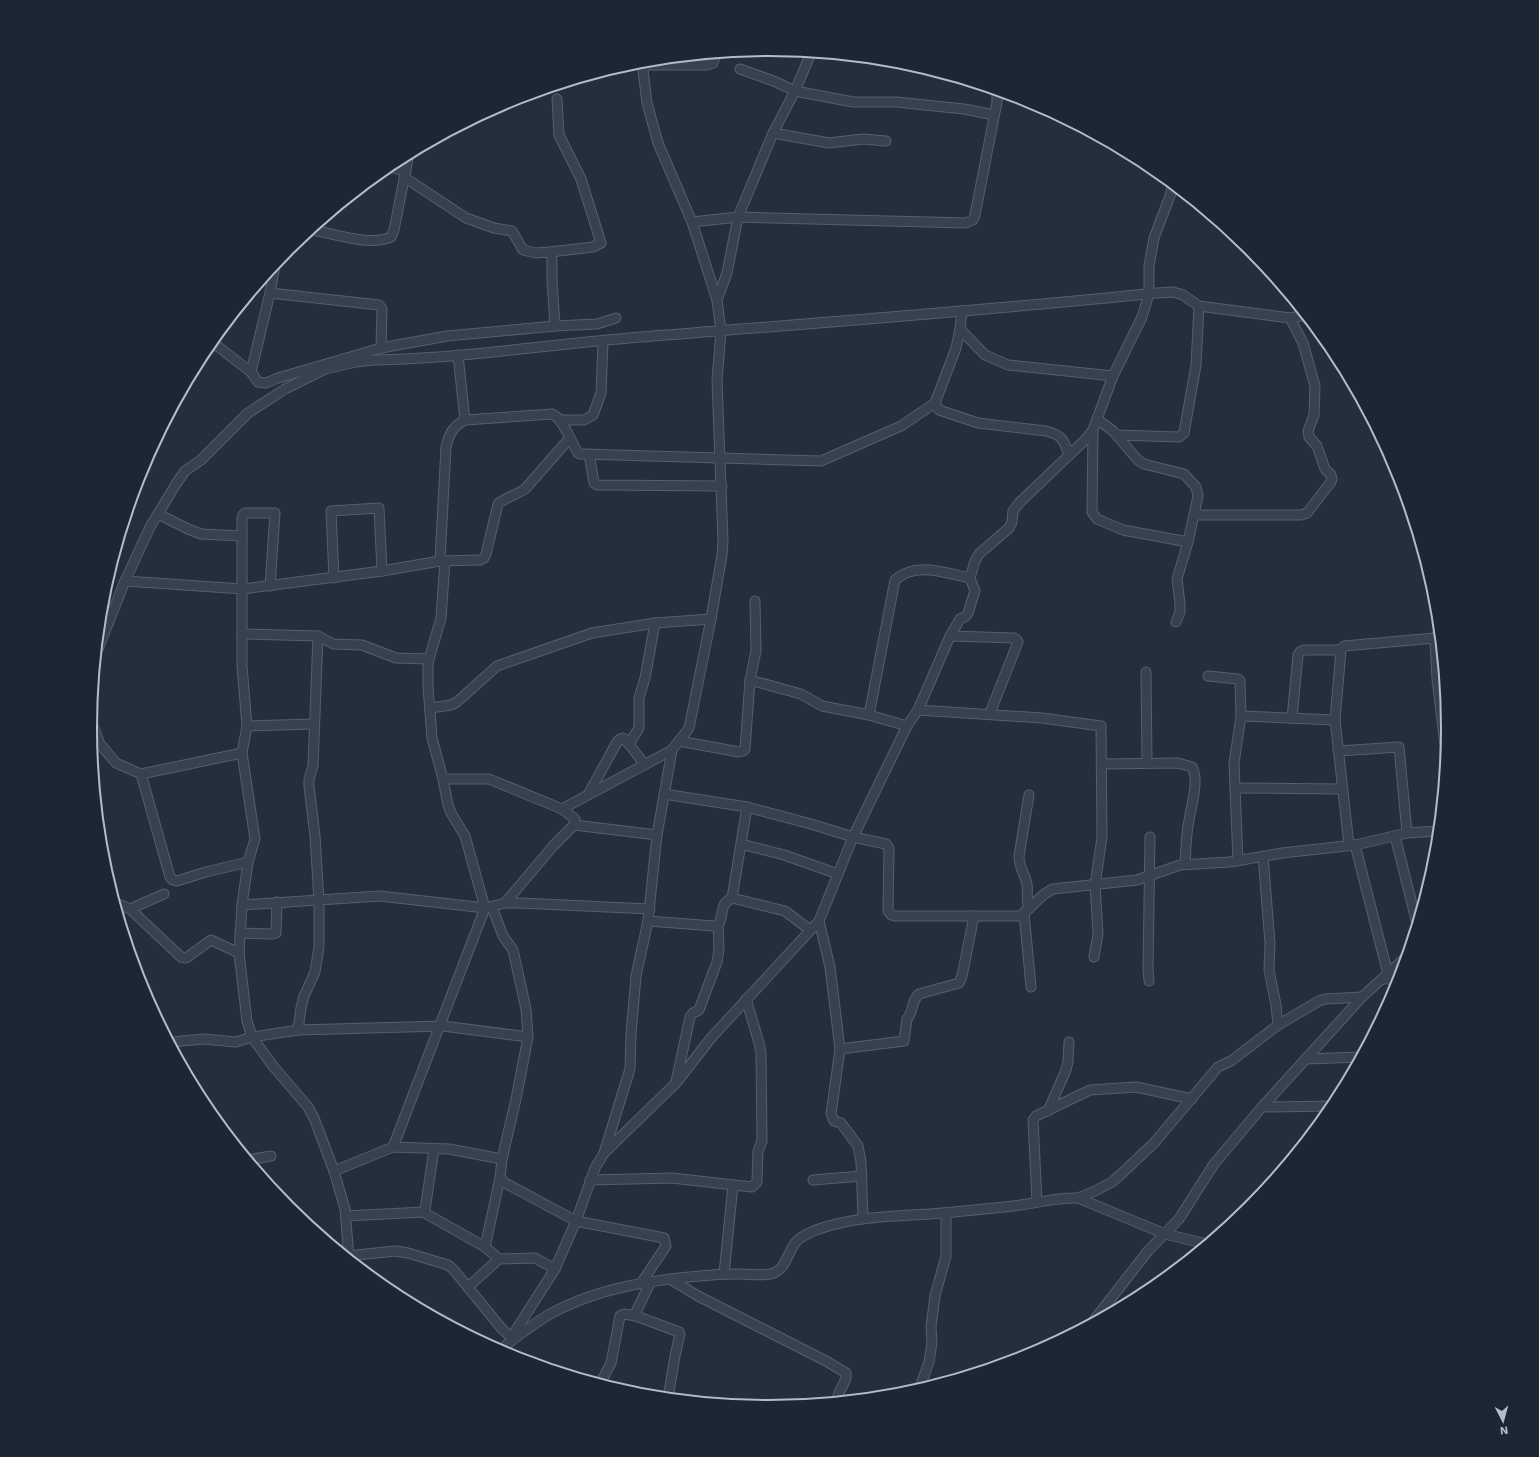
<svg xmlns="http://www.w3.org/2000/svg" width="1539" height="1457" viewBox="0 0 1539 1457" font-family="'Work Sans',sans-serif">
<style>
.lines{fill:none;stroke-linecap:round;stroke-linejoin:round}
.minor-casing{stroke:#565f6c;stroke-width:11}
.minor{stroke:#38414e;stroke-width:9}
.rim{fill:none;stroke:#b4bcc9;stroke-width:2}
</style>
<rect width="100%" height="100%" fill="#242f3e"/>
<g class="lines">
<g class="minor-casing">
<g id="minor">
<polyline points="642,65 708,65 713,63 716,54"/>
<polyline points="740,69 776,82 795,91 853,102 896,102 964,109 994,115"/>
<polyline points="773,133 829,143 863,139 886,141"/>
<polyline points="388,167 406,171"/>
<polyline points="404,177 466,218 494,228 512,231 523,250 536,253 550,252 552,260 552,280 555,326"/>
<polyline points="692,222 738,217 966,223 973,220 975,215 997,102 997,91"/>
<path d="M311,230C335,233 369,247 391,237L394,230L409,154"/>
<polyline points="550,252 593,247 601,243 581,179 559,135 557,99"/>
<polyline points="270,293 379,305 382,309 381,348"/>
<polyline points="717,300 727,273 738,217 773,133 795,91 811,53"/>
<polyline points="960,329 985,355 1008,365 1113,376"/>
<polyline points="212,342 251,372 258,382 266,383 278,378 381,348 447,336 555,326 597,324 616,318"/>
<polyline points="458,355 465,420"/>
<polyline points="251,372 270,293 275,265"/>
<path d="M935,403L939,410L978,423L1046,431C1062,435 1064,440 1069,455"/>
<polyline points="1097,419 1113,431 1138,460 1144,464 1184,474 1196,487 1198,496 1188,542 1177,579 1180,604 1180,612 1176,622"/>
<polyline points="561,420 584,420 593,415 601,393 603,341"/>
<polyline points="1093,430 1092,512 1097,519 1123,530 1188,542"/>
<polyline points="1117,435 1179,437 1184,433 1196,365 1199,306"/>
<polyline points="589,454 594,483 597,485 722,486"/>
<polyline points="158,514 188,529 201,534 242,536"/>
<polyline points="1194,515 1301,515 1307,513 1331,482 1332,479 1331,475 1325,469 1317,446 1309,437 1308,431 1314,415 1315,386 1303,343 1290,318"/>
<path d="M440,561L446,447C449,434 453,426 465,420L552,414C563,418 571,442 578,453L580,454L821,461L901,426L935,403L956,348L960,329L962,311"/>
<polyline points="334,578 331,511 379,508 382,571"/>
<path d="M125,581L243,589L382,571L440,561L480,560L484,558L486,554L498,504C506,497 516,495 525,489L569,439"/>
<polyline points="1439,632 1435,638 1435,642 1437,679 1445,745 1445,769"/>
<polyline points="242,634 318,636 333,644 362,645 396,658 429,659"/>
<polyline points="950,636 1014,638 1017,640 1018,642 990,713"/>
<path d="M98,649L125,581L150,527L176,484L185,471L201,460L248,413L285,389L325,369L356,362L374,360C459,359 544,345 629,338C805,324 981,311 1157,293L1173,292L1183,295L1199,306L1290,318L1305,315"/>
<polyline points="1146,672 1147,762"/>
<polyline points="1208,676 1238,679 1240,681 1241,716 1234,763 1238,861"/>
<polyline points="750,680 801,694 822,706 869,715 907,726"/>
<polyline points="430,708 451,705 457,702 497,666 592,633 655,623 711,619"/>
<polyline points="918,710 1042,718 1101,726 1102,837 1095,885 1098,934 1094,957"/>
<path d="M869,715L895,580C916,561 945,573 970,578"/>
<polyline points="1241,716 1335,720"/>
<polyline points="1292,718 1298,655 1300,652 1304,650 1341,650"/>
<polyline points="91,721 100,744 116,763 141,774 242,753"/>
<polyline points="247,726 314,724"/>
<polyline points="679,741 739,752 743,751 745,749 750,680 756,651 755,601"/>
<polyline points="629,744 639,728 639,698 645,678 655,623"/>
<polyline points="1338,751 1399,747 1407,833"/>
<path d="M1102,764L1178,763L1192,767C1200,781 1190,810 1188,826C1186,838 1186,851 1185,864"/>
<polyline points="141,774 170,877 173,880 177,881 206,872 248,862"/>
<polyline points="443,779 489,779 562,809 575,819 574,825 554,845 505,903"/>
<polyline points="1235,788 1342,789"/>
<path d="M664,794L747,807L811,824L853,837L886,844L889,848L888,911L891,915L895,916H1019C1032,909 1040,894 1053,889L1137,880L1180,865L1230,862L1282,853L1355,845L1407,833L1439,831"/>
<polyline points="588,795 617,742 620,739 623,738 629,744 645,765"/>
<polyline points="562,809 672,750"/>
<polyline points="574,825 657,835"/>
<polyline points="1395,836 1417,924"/>
<polyline points="741,844 784,855 838,874"/>
<polyline points="1349,845 1335,720 1341,650 1344,646 1435,638"/>
<polyline points="1355,845 1388,974"/>
<polyline points="1263,856 1270,943 1269,970 1276,1005 1278,1025"/>
<polyline points="732,898 747,807"/>
<polyline points="116,903 130,909 181,957 186,958 211,940 239,953 242,905 248,862 255,839 242,753 247,726 242,666 242,518 243,515 245,513 275,513 270,586"/>
<polyline points="242,905 380,896 485,908 505,903 520,903 650,909"/>
<polyline points="130,909 164,894"/>
<path d="M1029,909C1026,901 1028,892 1027,884C1025,874 1019,868 1019,856L1029,795"/>
<polyline points="1024,913 1031,987"/>
<polyline points="648,921 714,926 718,925"/>
<polyline points="819,921 830,967 840,1049 831,1114 834,1121 841,1123 858,1146 861,1162 863,1218"/>
<polyline points="240,933 271,934 276,933 277,902"/>
<polyline points="239,953 247,1021 252,1037 273,1066 308,1107 314,1118 334,1171 345,1209 349,1258"/>
<polyline points="1382,979 1400,979"/>
<polyline points="1149,981 1148,969 1150,837"/>
<polyline points="298,1030 301,1008 304,996 315,972 319,947 319,901 315,836 309,786 309,779 313,766 318,636"/>
<polyline points="171,1043 181,1041 204,1039 236,1042 252,1037 298,1030 443,1026 528,1037"/>
<path d="M840,1049L904,1041L907,1019C914,1011 911,1001 919,994L959,983L962,976L974,916"/>
<polyline points="1306,1059 1361,1057"/>
<path d="M676,1082L690,1017L693,1013L699,1010L717,962L719,949L718,925C725,915 718,905 732,898L785,911L810,930"/>
<polyline points="1262,1107 1335,1106"/>
<polyline points="1048,1111 1066,1070 1068,1062 1069,1042"/>
<polyline points="393,1147 485,908 465,836 451,813 448,805 443,779 432,738 428,687 428,666 429,659 441,618 445,561"/>
<polyline points="605,1152 676,1083 711,1038 819,921 853,837 907,726 918,710 950,636 960,619 966,616 968,613 975,591 970,578 975,561 979,554 1009,528 1012,522 1013,511 1019,503 1085,440 1093,430 1113,376 1142,317 1149,294 1149,266 1154,238 1171,193 1172,184"/>
<polyline points="248,1160 271,1156"/>
<polyline points="334,1171 393,1147 449,1149 502,1159"/>
<polyline points="500,1178 505,1183 576,1221 664,1238 666,1246 642,1282"/>
<polyline points="590,1180 672,1178 752,1187 757,1182 758,1151 762,1141 761,1053 759,1043 746,999"/>
<polyline points="813,1180 862,1176"/>
<polyline points="1078,1198 1095,1191 1112,1182 1119,1176 1154,1143 1218,1067 1231,1061 1278,1025 1319,1001 1326,999 1362,997"/>
<polyline points="1037,1202 1033,1120 1036,1116 1090,1090 1136,1087 1192,1099"/>
<polyline points="423,1212 425,1210 434,1149"/>
<polyline points="346,1216 423,1212 485,1247 499,1259"/>
<polyline points="485,1247 500,1178 502,1159 516,1099 528,1037 526,1009 513,950 503,936 492,907"/>
<polyline points="347,1256 395,1251 408,1253 448,1265 453,1269 502,1329 513,1339 516,1330 555,1269 576,1221 595,1168 604,1153 630,1069 631,1034 636,976 648,921 657,835 672,750 689,728 711,619 722,555 723,541 717,380 721,331 717,300 692,222 658,143 647,103 642,62"/>
<polyline points="724,1274 733,1185"/>
<path d="M670,1279L698,1296L826,1361L846,1373C848,1382 837,1390 837,1401"/>
<polyline points="468,1287 499,1259 535,1258 555,1269"/>
<polyline points="636,1316 635,1314 651,1281"/>
<polyline points="1091,1324 1148,1251 1179,1219 1214,1164 1262,1107 1362,997 1407,956"/>
<path d="M501,1352C508,1341 519,1335 529,1328C536,1323 543,1318 550,1314C599,1287 657,1279 712,1275C721,1274 731,1274 740,1274C751,1274 761,1276 771,1274C786,1270 787,1254 795,1243C799,1237 809,1233 816,1230C852,1217 891,1216 929,1214C957,1212 985,1209 1013,1206C1035,1204 1055,1197 1078,1198L1165,1234L1207,1244"/>
<polyline points="600,1384 611,1363 620,1316 624,1314 636,1316 679,1332 680,1334 675,1356 668,1398"/>
<polyline points="919,1390 929,1362 932,1343 931,1327 935,1296 946,1256 946,1213"/>
</g>
</g>
<use href="#minor" class="minor"/>
</g>
<path d="M0 0H1539V1457H0ZM97 728a672 672 0 1 1 1344 0a672 672 0 1 1-1344 0Z" fill="#1d2633" fill-rule="evenodd"/>
<path class="rim" d="M97 728a672 672 0 1 1 1344 0a672 672 0 1 1-1344 0Z"/>
<g transform="translate(1503 1421) rotate(174)" stroke="#1d2633" stroke-width="3" paint-order="stroke">
<path d="M0-3L7 15L0 10L-7 15Z" fill="#b4bcc9"/>
<text y="-6" font-size="11" font-weight="bold" text-anchor="middle" fill="#b4bcc9">N</text>
</g>
</svg>
